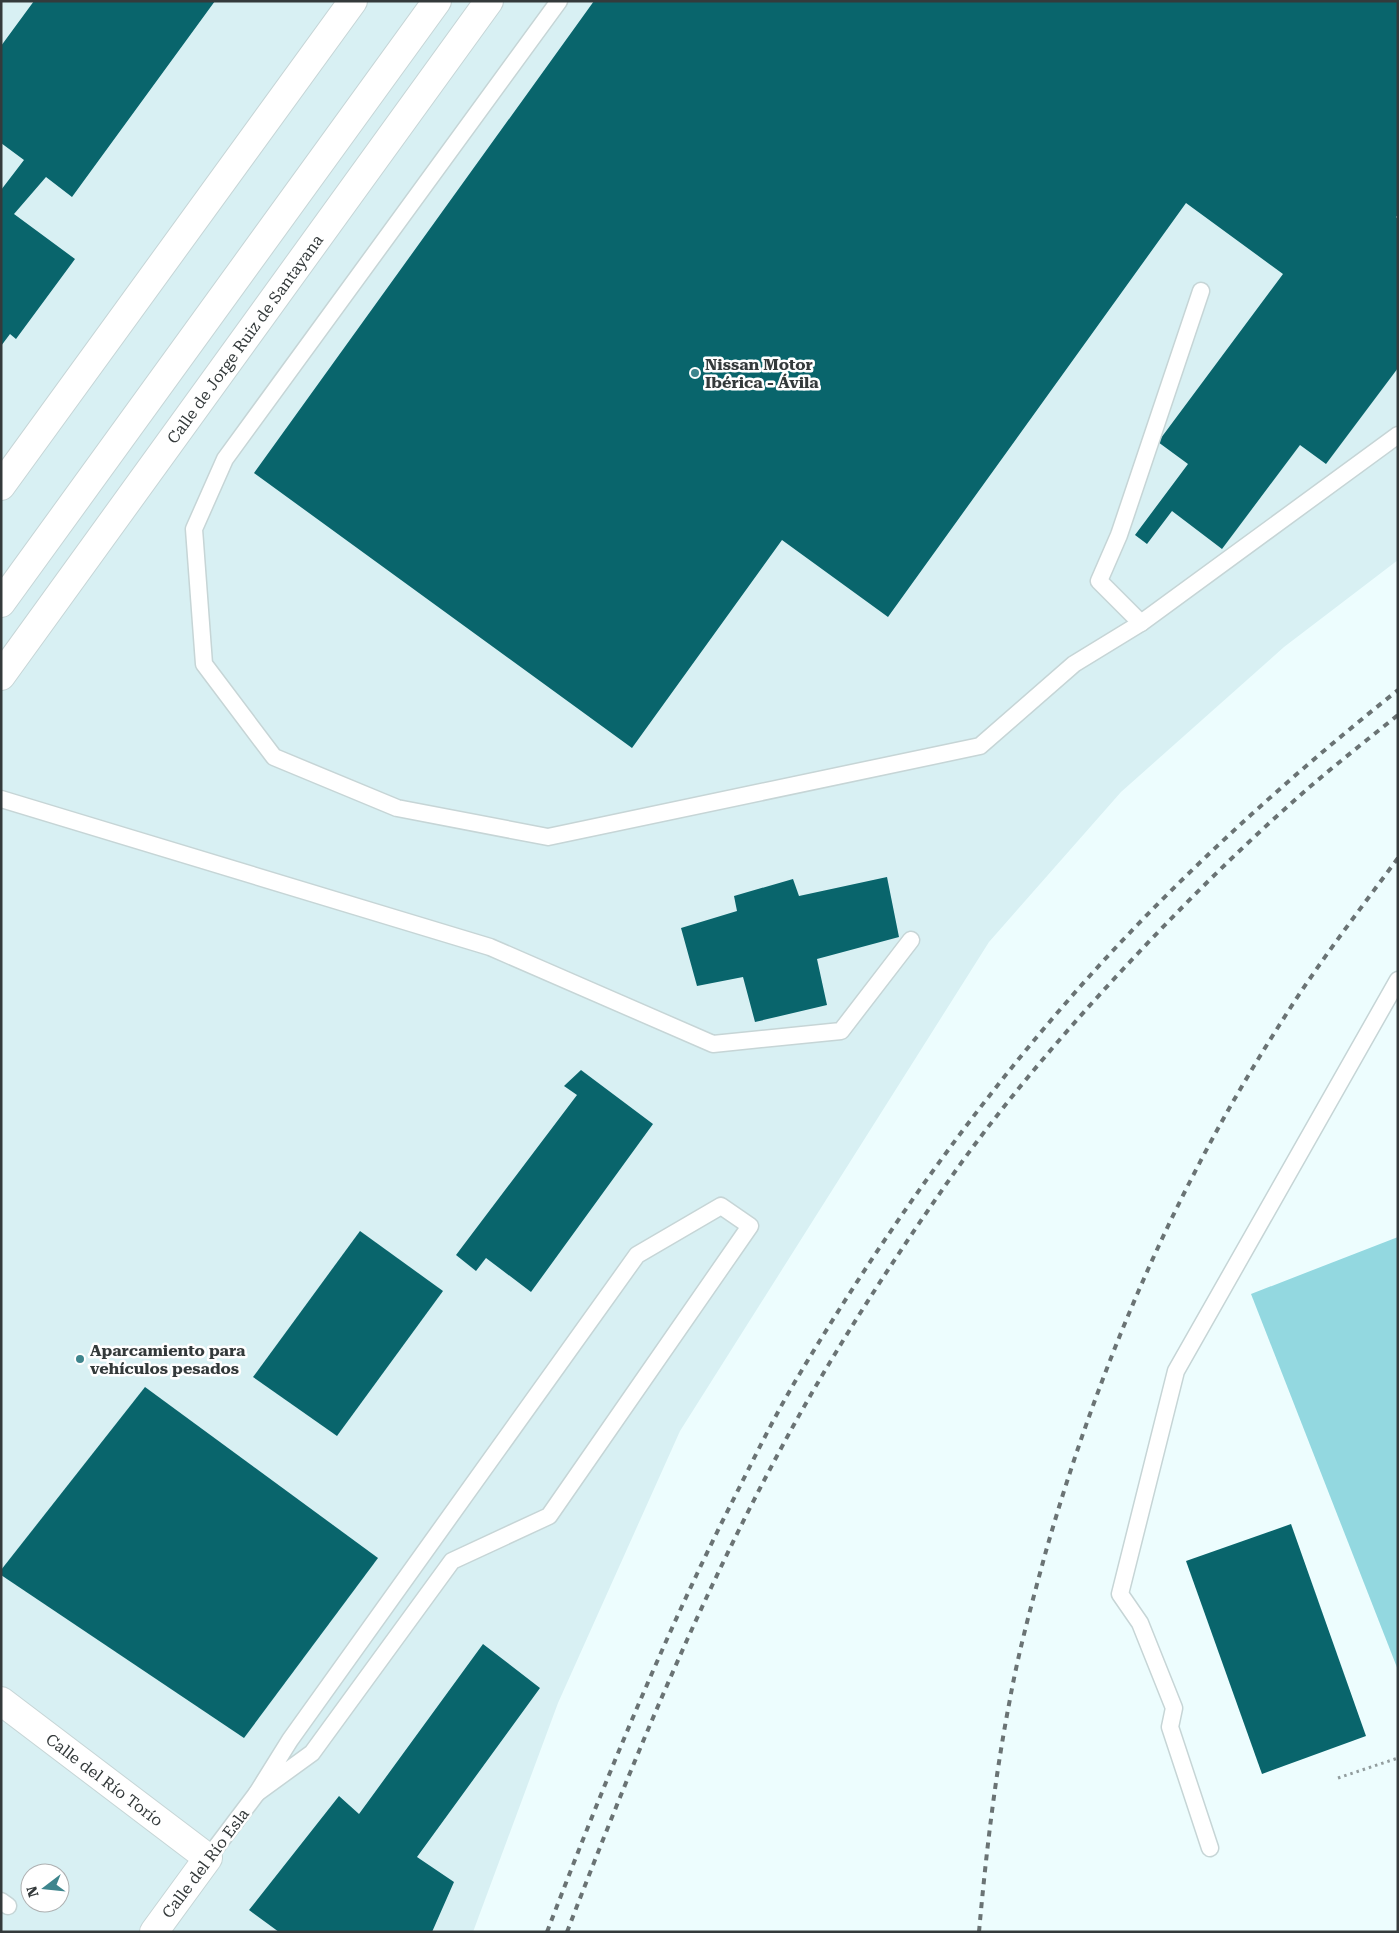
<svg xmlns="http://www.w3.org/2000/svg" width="1399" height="1933" viewBox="0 0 1399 1933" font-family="'Roboto Serif',serif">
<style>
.built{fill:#d8f0f3;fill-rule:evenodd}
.green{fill:#93d8e0}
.building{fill:#09656c}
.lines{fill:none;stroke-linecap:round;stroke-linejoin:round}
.lane-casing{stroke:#c6d5d6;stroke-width:19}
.street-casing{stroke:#c6d5d6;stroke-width:30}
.highway-casing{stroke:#c6d5d6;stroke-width:30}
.path{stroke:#929d9e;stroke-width:3;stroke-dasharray:2.5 4;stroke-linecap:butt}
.lane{stroke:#fff;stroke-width:16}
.street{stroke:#fff;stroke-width:28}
.highway{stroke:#fff;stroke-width:28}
.rail{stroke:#6a7374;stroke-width:4;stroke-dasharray:6 6;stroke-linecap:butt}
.poi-dot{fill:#3e858d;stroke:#fff;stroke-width:2}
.labels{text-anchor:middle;stroke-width:5;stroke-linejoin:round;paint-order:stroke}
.street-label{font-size:16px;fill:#343a3b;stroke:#fff}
.poi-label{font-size:16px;font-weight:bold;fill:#343a3b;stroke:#fff;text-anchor:start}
</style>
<rect width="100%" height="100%" fill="#edfdfe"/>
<path class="built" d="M1,1H1398V560L1284,647L1121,792L989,942L680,1431L558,1703L473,1932H1ZM30,1873H60V1903H30Z"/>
<polygon class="green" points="1398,1237 1398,1670 1251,1294"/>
<g class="building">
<polygon points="34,1 215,1 72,197 46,177 14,214 75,259 16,339 10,334 1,346 1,190 24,160 1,143 1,46"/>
<polygon points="594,1 1398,1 1398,215 1396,217 1398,219 1398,368 1326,464 1300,445 1222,549 1172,511 1147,544 1135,535 1188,464 1158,442 1283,274 1186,203 888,617 782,540 632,748 254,473"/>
<polygon points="887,877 899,937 817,959 827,1005 755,1022 743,977 697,986 681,928 737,911 734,896 793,879 799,896"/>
<polygon points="581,1070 653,1124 531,1292 486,1258 476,1271 456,1255 577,1095 564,1086"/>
<polygon points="360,1231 443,1291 337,1436 253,1377"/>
<polygon points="145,1387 378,1558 244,1738 1,1575 1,1570"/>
<polygon points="1291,1524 1366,1736 1262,1774 1186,1561"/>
<polygon points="483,1644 540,1688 417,1857 454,1882 432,1932 279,1932 249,1910 339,1796 359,1814"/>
</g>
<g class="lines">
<g class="lane-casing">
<g id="lane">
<polyline points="559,1 225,459 194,529 204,664 274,757 397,808 548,837 980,746 1074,664 1141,623 1398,435"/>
<polyline points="1141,623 1099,581 1119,535 1201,291"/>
<polyline points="1,799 490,947 713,1044 841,1031 911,940"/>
<polygon points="721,1206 750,1226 549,1516 452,1561 312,1753 257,1793 290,1740 637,1255"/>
<polyline points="1210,1848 1170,1727 1174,1708 1140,1623 1120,1594 1176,1371 1398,980"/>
<polyline points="208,1858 257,1793"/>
<polyline points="1,1901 8,1906"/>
</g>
</g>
<g class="street-casing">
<g id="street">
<polyline points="1,486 353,1"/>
<path id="s1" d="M1,1701L208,1858L154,1932"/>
</g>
</g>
<g class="highway-casing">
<g id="highway">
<polyline points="1,603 437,1"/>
<path id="s2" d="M1,676L489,1"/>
</g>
</g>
<polyline class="path" points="1338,1778 1398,1758"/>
<use href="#lane" class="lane"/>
<use href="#street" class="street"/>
<use href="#highway" class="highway"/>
<g class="rail">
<path d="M547,1932C601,1791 658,1651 725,1516C748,1471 770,1424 796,1380C889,1224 996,1075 1120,943C1206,852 1300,768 1398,690"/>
<path d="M567,1932C635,1755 708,1578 801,1412C849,1327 903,1245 959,1166C1003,1105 1052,1047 1102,992C1166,922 1233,854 1305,791C1335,765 1367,740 1398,715"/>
<path d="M979,1932C986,1854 995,1776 1010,1699C1019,1649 1033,1599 1046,1551C1099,1365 1177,1184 1282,1021C1317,965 1358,912 1398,858"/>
</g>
</g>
<g class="poi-dot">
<circle cx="695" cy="373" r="5"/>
<circle cx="80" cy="1359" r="5"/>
</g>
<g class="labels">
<g class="street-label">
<text dy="6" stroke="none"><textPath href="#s2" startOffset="416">Calle de Jorge Ruiz de Santayana</textPath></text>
<text dy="6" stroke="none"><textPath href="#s1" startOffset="130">Calle del Río Torío</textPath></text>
<text transform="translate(205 1863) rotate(-53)" y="6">Calle del Río Esla</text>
</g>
<g class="poi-label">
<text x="705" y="370">Nissan Motor<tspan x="705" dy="18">Ibérica - Ávila</tspan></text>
<text x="90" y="1356">Aparcamiento para<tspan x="90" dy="18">vehículos pesados</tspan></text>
</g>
</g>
<rect width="1399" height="1933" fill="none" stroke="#343a3b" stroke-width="5"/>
<g transform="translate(45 1888) rotate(254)"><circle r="24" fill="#ffffff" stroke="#aeb0b1"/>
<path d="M0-4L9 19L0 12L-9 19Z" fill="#3e858d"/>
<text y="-8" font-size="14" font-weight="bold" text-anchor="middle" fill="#343a3b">N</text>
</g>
</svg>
